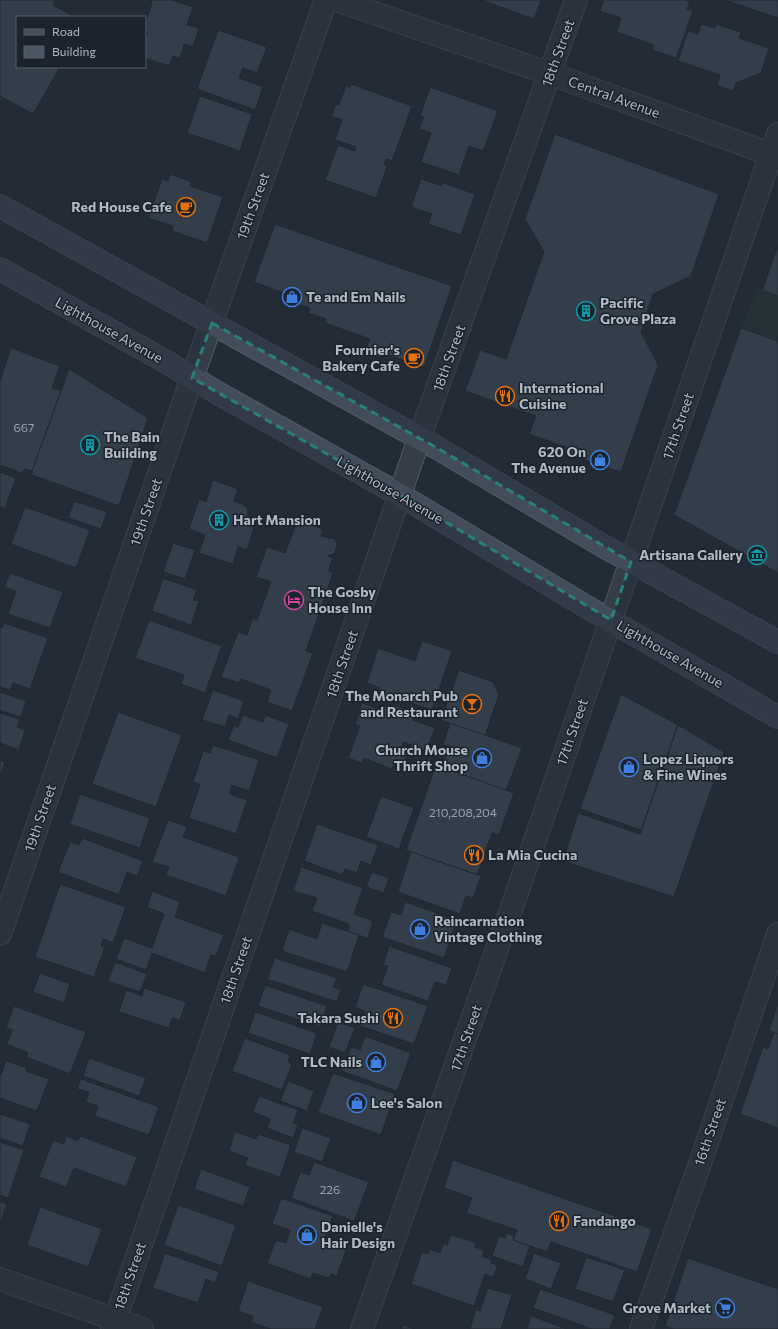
<svg xmlns="http://www.w3.org/2000/svg" width="778" height="1329" viewBox="0 0 778 1329" font-family="Commissioner,sans-serif">
<style>
.green{fill:#273a3a}
.building{fill:#4a5662;stroke:#1c252e}
.lines{fill:none;stroke-linecap:round;stroke-linejoin:round}
.street-casing{stroke:#535b65;stroke-width:24}
.secondary-casing{stroke:#535b65;stroke-width:24}
.street{stroke:#353d47;stroke-width:22}
.secondary{stroke:#434d5a;stroke-width:22}
.marked{fill:none;stroke:#27807b;stroke-width:3;stroke-dasharray:8 5;stroke-linejoin:round}
.labels{text-anchor:middle;stroke-width:3;stroke-linejoin:round;paint-order:stroke}
.number-label{font-size:12px;fill:#96a0ac}
.street-label{font-size:14px;fill:#b0b8c4;stroke:#1b232c}
.poi-label{font-size:14px;font-weight:bold;fill:#b0b8c4;stroke:#1b232c;text-anchor:start}
</style>
<rect width="100%" height="100%" fill="#222c37"/>
<polygon class="green" points="758,289 778,296 778,341 741,328"/>
<g class="building">
<polygon points="0,0 55,0 53,5 75,17 17,17 17,67 60,67 33,114 0,96"/>
<polygon points="151,0 171,0 193,7 187,25 199,28 193,47 184,44 180,58 173,56 169,66 145,58 145,40 148,32 145,31 145,25 152,3"/>
<polygon points="481,0 541,0 534,19"/>
<polygon points="604,0 686,0 690,1 687,9 693,11 676,58 652,50 654,45 617,32 621,18 600,11"/>
<polygon points="725,0 778,0 778,18"/>
<polygon points="701,24 715,28 716,24 741,32 739,38 769,48 761,73 736,83 733,91 717,85 720,75 678,61 688,31 698,34"/>
<polygon points="218,30 267,47 257,73 243,68 239,78 263,87 255,110 197,89"/>
<polygon points="351,84 412,106 392,161 386,159 384,164 387,167 376,198 325,180 338,145 355,151 356,147 335,140 342,120 331,116 336,104 339,105 346,85 350,87"/>
<polygon points="430,87 498,111 483,151 469,146 459,175 421,162 431,133 419,129 424,117 420,116"/>
<polygon points="200,96 252,114 240,151 187,133"/>
<polygon points="555,134 719,194 691,276 653,294 641,332 658,365 621,472 564,453 566,447 529,434 536,416 465,391 480,350 506,359 544,252 525,219"/>
<polygon points="170,174 192,182 190,186 223,197 207,243 172,231 173,226 148,218 162,179 168,181"/>
<polygon points="421,179 442,186 443,183 475,194 461,235 428,224 432,214 411,207"/>
<polygon points="275,224 452,286 424,367 366,348 370,339 325,323 326,319 308,313 310,308 281,298 284,293 254,282"/>
<polygon points="778,245 778,296 762,291"/>
<polygon points="741,328 778,341 778,573 674,515"/>
<polygon points="11,348 60,366 52,388 61,391 32,471 24,469 22,473 0,465 0,381"/>
<polygon points="69,369 148,418 119,506 32,475 32,471"/>
<polygon points="0,472 16,478 5,508 0,507"/>
<polygon points="213,480 238,489 234,501 242,504 247,508 248,515 245,524 254,527 247,550 238,547 233,564 199,553 205,535 189,529 199,499 206,502"/>
<polygon points="74,501 107,512 101,529 68,518"/>
<polygon points="25,507 90,530 76,568 11,544"/>
<polygon points="302,522 323,529 321,536 335,539 337,544 335,553 328,556 333,558 328,570 333,573 306,651 313,653 292,711 267,702 271,690 241,679 239,683 221,677 238,632 247,635 253,618 257,620 271,582 256,577 267,547 285,553 296,525 300,526"/>
<polygon points="173,543 195,550 185,579 163,572"/>
<polygon points="10,573 63,592 50,628 8,614 16,591 4,587"/>
<polygon points="163,578 197,590 193,600 199,601 191,625 152,611"/>
<polygon points="149,620 222,646 205,693 181,684 184,675 135,658"/>
<polygon points="4,623 48,638 30,689 13,683 10,690 0,687 0,627 2,628"/>
<polygon points="422,641 452,651 432,710 378,692 380,688 367,683 378,648 415,661"/>
<polygon points="459,670 493,682 499,694 485,736 441,720"/>
<polygon points="213,690 244,701 238,719 229,715 225,727 202,720"/>
<polygon points="0,692 26,701 21,717 0,710"/>
<polygon points="621,694 678,725 641,830 580,809"/>
<polygon points="362,703 382,710 383,706 390,708 391,704 415,713 413,720 435,728 426,751 403,742 402,746 410,748 403,765 395,762 392,769 364,758 362,763 348,758 360,726 355,724"/>
<polygon points="118,712 182,735 156,807 92,784"/>
<polygon points="0,713 20,719 17,727 25,730 19,750 0,743"/>
<polygon points="243,715 263,722 265,715 289,724 277,758 228,740 234,725 238,727"/>
<polygon points="450,723 522,748 506,791 442,767 450,747 443,745"/>
<polygon points="678,725 724,752 674,897 563,861 578,813 640,834"/>
<polygon points="213,745 259,760 249,791 232,785 229,794 247,800 236,834 189,818 200,784 193,782 203,751 210,753"/>
<polygon points="0,760 5,762 0,778"/>
<polygon points="436,765 514,793 499,835 492,833 477,875 406,850"/>
<polygon points="80,794 150,818 140,848 70,824"/>
<polygon points="381,796 414,808 399,849 366,837"/>
<polygon points="168,820 187,827 183,837 239,857 226,896 166,875 169,867 152,862"/>
<polygon points="317,824 378,845 371,865 361,861 357,873 345,869 342,875 304,861"/>
<polygon points="82,838 143,861 137,876 127,872 119,895 58,872 70,842 79,845"/>
<polygon points="411,852 481,876 473,898 466,896 460,914 398,892"/>
<polygon points="301,867 363,888 354,914 373,921 368,938 348,932 349,924 312,911 317,898 293,891"/>
<polygon points="372,872 389,878 384,893 366,887"/>
<polygon points="60,884 126,907 113,943 103,939 101,946 105,947 94,977 35,957"/>
<polygon points="152,891 180,902 175,917 224,935 216,956 211,955 205,973 152,953 146,970 116,959 124,938 152,948 164,914 147,907"/>
<polygon points="405,902 457,920 444,958 382,937 391,912 401,915"/>
<polygon points="322,923 359,935 347,972 282,951 289,929 317,939"/>
<polygon points="389,946 452,968 446,985 435,982 428,1001 381,985 388,966 383,965"/>
<polygon points="275,958 337,978 333,987 341,989 337,1002 267,979"/>
<polygon points="115,962 147,974 140,992 108,981"/>
<polygon points="40,973 70,984 64,1003 33,992"/>
<polygon points="363,984 428,1006 414,1044 360,1026 365,1011 355,1007"/>
<polygon points="265,985 327,1006 320,1027 258,1006"/>
<polygon points="144,988 186,1002 180,1020 172,1018 169,1028 119,1012 126,990 142,996"/>
<polygon points="778,1003 778,1034 769,1031"/>
<polygon points="14,1006 86,1032 70,1074 26,1057 28,1053 7,1044 12,1030 6,1028"/>
<polygon points="255,1012 317,1033 310,1054 248,1033"/>
<polygon points="338,1022 355,1028 345,1053 329,1047"/>
<polygon points="774,1032 778,1034 778,1128 740,1114 763,1047 768,1049"/>
<polygon points="365,1036 411,1053 397,1091 342,1071 351,1047 360,1050"/>
<polygon points="245,1038 290,1055 288,1062 292,1064 282,1090 232,1071"/>
<polygon points="89,1058 146,1078 139,1096 83,1076"/>
<polygon points="6,1061 27,1068 26,1071 49,1079 37,1111 0,1098 0,1074 1,1075"/>
<polygon points="333,1073 395,1094 381,1135 318,1112"/>
<polygon points="81,1079 159,1107 149,1135 95,1116 98,1106 86,1102 89,1092 77,1089"/>
<polygon points="288,1081 314,1091 307,1111 280,1101"/>
<polygon points="259,1096 298,1110 293,1123 298,1125 293,1138 267,1128 270,1119 253,1112"/>
<polygon points="0,1114 30,1124 23,1146 0,1138"/>
<polygon points="302,1128 331,1138 322,1162 294,1152"/>
<polygon points="235,1132 256,1139 258,1134 291,1145 280,1177 245,1165 248,1158 229,1151"/>
<polygon points="66,1136 78,1141 80,1136 137,1157 126,1187 74,1168 66,1187 39,1177 53,1140 64,1144"/>
<polygon points="0,1142 24,1150 8,1198 0,1195"/>
<polygon points="453,1160 652,1229 637,1272 551,1242 547,1252 513,1240 517,1230 466,1213 472,1198 444,1188"/>
<polygon points="314,1162 369,1182 354,1221 291,1198 300,1172 309,1175"/>
<polygon points="201,1169 250,1187 243,1206 194,1189"/>
<polygon points="281,1198 333,1216 324,1239 347,1247 337,1276 331,1274 329,1278 313,1273 310,1279 267,1263 276,1240 286,1243 290,1230 272,1224"/>
<polygon points="0,1201 7,1204 0,1224"/>
<polygon points="178,1205 236,1225 222,1266 164,1245"/>
<polygon points="40,1207 102,1229 88,1267 27,1245"/>
<polygon points="507,1233 514,1236 513,1240 530,1246 523,1267 492,1256 499,1236 505,1238"/>
<polygon points="451,1235 476,1243 475,1247 484,1250 482,1256 492,1260 491,1263 498,1265 493,1277 485,1274 474,1306 411,1284 422,1252 428,1254 429,1249 440,1253 444,1243 447,1245"/>
<polygon points="165,1253 219,1272 215,1283 206,1279 198,1303 153,1288"/>
<polygon points="534,1253 561,1263 551,1289 525,1279"/>
<polygon points="586,1257 625,1270 613,1302 575,1289"/>
<polygon points="688,1258 778,1289 778,1329 673,1329 665,1326"/>
<polygon points="248,1281 323,1307 315,1329 271,1329 251,1322 253,1316 238,1311"/>
<polygon points="488,1288 512,1295 501,1329 470,1329 476,1309 480,1311"/>
<polygon points="540,1289 615,1315 610,1329 592,1329 533,1308"/>
<polygon points="531,1316 567,1329 527,1329"/>
<polygon points="403,1325 415,1329 401,1329"/>
</g>
<g class="lines">
<g class="street-casing">
<g id="street">
<polyline points="336,0 551,74 778,157"/>
<polyline points="0,934 192,378 326,0"/>
<polyline points="0,1279 142,1329"/>
<polyline points="112,1329 419,439 576,0"/>
<polyline points="362,1329 519,887 778,134"/>
<polyline points="641,1329 704,1152 778,934"/>
</g>
</g>
<g class="secondary-casing">
<g id="secondary">
<polyline points="0,206 439,449 603,546 778,642"/>
<polyline points="0,269 170,364 216,392 400,495 585,606 778,717"/>
</g>
</g>
<use href="#street" class="street"/>
<use href="#secondary" class="secondary"/>
</g>
<path d="M0 0H778V1329H0ZM212,323L439,449L631,562L611,620L400,495L192,378Z" fill="#222c37" fill-opacity=".55" fill-rule="evenodd"/>
<path class="marked" d="M212,323L439,449L631,562L611,620L400,495L192,378Z"/>
<defs>
<g id="cafe-ring" transform="scale(1)"><circle r="9.5" fill="#1b232c" stroke="#e8710a" stroke-width="1.5"/><path d="M-5.5-4.5H6V0H3Q3 3.5 0 3.5H-2.5Q-5.5 3.5-5.5 0ZM3-3.2v2h1.7v-2ZM-6 4.5H4V6H-6Z" fill="#e8710a"/></g>
<g id="shop-ring" transform="scale(1)"><circle r="9.5" fill="#1b232c" stroke="#3f7fe0" stroke-width="1.5"/><path d="M-5-2.5h2.3a2.7 3.5 0 0 1 5.4 0H5L5.5 6h-11ZM-1.5-2.5h3a1.5 2.3 0 0 0-3 0Z" fill="#3f7fe0"/></g>
<g id="building-ring" transform="scale(1)"><circle r="9.5" fill="#1b232c" stroke="#0f9aa8" stroke-width="1.5"/><path d="M-4-6H4V6H1V3H-1V6H-4ZM-2.5-4.3h1.7v1.8h-1.7ZM.8-4.3h1.7v1.8H.8ZM-2.5-1h1.7V.8h-1.7ZM.8-1h1.7V.8H.8Z" fill="#0f9aa8"/></g>
<g id="restaurant-ring" transform="scale(1)"><circle r="9.5" fill="#1b232c" stroke="#e8710a" stroke-width="1.5"/><path d="M-5-6h1v4h1v-4h1v4h1v-4h1v5L-1.5 .5V6h-2V.5L-5-1ZM5-6V6H3V1.5H1.5Q1.5-4 5-6Z" fill="#e8710a"/></g>
<g id="museum-ring" transform="scale(1)"><circle r="9.5" fill="#1b232c" stroke="#0f9aa8" stroke-width="1.5"/><path d="M0-6L6-3V-2H-6V-3ZM-5-1h2V3h-2ZM-1-1h2V3h-2ZM3-1h2V3H3ZM-6 4H6V6H-6Z" fill="#0f9aa8"/></g>
<g id="hotel-ring" transform="scale(1)"><circle r="9.5" fill="#1b232c" stroke="#d1479c" stroke-width="1.5"/><path d="M-6-4.5h1.5V1H6V5H4.5V3h-9V5H-6ZM-4 0a1.8 1.8 0 1 1 3.6 0ZM.5 0V-2.5h3Q6-2.5 6 0Z" fill="#d1479c"/></g>
<g id="bar-ring" transform="scale(1)"><circle r="9.5" fill="#1b232c" stroke="#e8710a" stroke-width="1.5"/><path d="M-6-5H6L.8 .8V4.5H3.5V6h-7V4.5H-.8V.8Z" fill="#e8710a"/></g>
<g id="supermarket-ring" transform="scale(1)"><circle r="9.5" fill="#1b232c" stroke="#3f7fe0" stroke-width="1.5"/><path d="M-6-5.5h2.5l.6 2H6L4.5 2H-2.5L-4.4-4H-6ZM-1.5 3.2a1.3 1.3 0 1 0 .1 0ZM3 3.2a1.3 1.3 0 1 0 .1 0Z" fill="#3f7fe0"/></g>
</defs>
<g fill-rule="evenodd">
<use href="#cafe-ring" x="186" y="207"/>
<use href="#shop-ring" x="292" y="297"/>
<use href="#building-ring" x="586" y="311"/>
<use href="#cafe-ring" x="414" y="358"/>
<use href="#restaurant-ring" x="505" y="396"/>
<use href="#building-ring" x="90" y="445"/>
<use href="#shop-ring" x="600" y="460"/>
<use href="#building-ring" x="219" y="520"/>
<use href="#museum-ring" x="757" y="555"/>
<use href="#hotel-ring" x="294" y="600"/>
<use href="#bar-ring" x="472" y="704"/>
<use href="#shop-ring" x="482" y="758"/>
<use href="#shop-ring" x="629" y="767"/>
<use href="#restaurant-ring" x="474" y="855"/>
<use href="#shop-ring" x="420" y="929"/>
<use href="#restaurant-ring" x="393" y="1018"/>
<use href="#shop-ring" x="376" y="1062"/>
<use href="#shop-ring" x="357" y="1103"/>
<use href="#restaurant-ring" x="559" y="1221"/>
<use href="#shop-ring" x="307" y="1235"/>
<use href="#supermarket-ring" x="725" y="1308"/>
</g>
<g class="labels">
<g class="number-label">
<text x="24" y="432">667</text>
<text x="463" y="817">210,208,204</text>
<text x="330" y="1194">226</text>
</g>
<g class="street-label">
<text transform="translate(558 53) rotate(-70)" y="5">18th Street</text>
<text transform="translate(614 97) rotate(20)" y="5">Central Avenue</text>
<text transform="translate(253 206) rotate(-70)" y="5">19th Street</text>
<text transform="translate(109 330) rotate(29)" y="5">Lighthouse Avenue</text>
<text transform="translate(449 358) rotate(-70)" y="5">18th Street</text>
<text transform="translate(678 426) rotate(-71)" y="5">17th Street</text>
<text transform="translate(390 490) rotate(30)" y="5">Lighthouse Avenue</text>
<text transform="translate(146 512) rotate(-71)" y="5">19th Street</text>
<text transform="translate(670 654) rotate(30)" y="5">Lighthouse Avenue</text>
<text transform="translate(342 664) rotate(-71)" y="5">18th Street</text>
<text transform="translate(572 732) rotate(-71)" y="5">17th Street</text>
<text transform="translate(40 818) rotate(-71)" y="5">19th Street</text>
<text transform="translate(236 970) rotate(-71)" y="5">18th Street</text>
<text transform="translate(466 1038) rotate(-71)" y="5">17th Street</text>
<text transform="translate(710 1132) rotate(-71)" y="5">16th Street</text>
<text transform="translate(130 1276) rotate(-71)" y="5">18th Street</text>
</g>
<g class="poi-label">
<text x="172" y="212" text-anchor="end">Red House Cafe</text>
<text x="306" y="302">Te and Em Nails</text>
<text x="600" y="308">Pacific<tspan x="600" dy="16">Grove Plaza</tspan></text>
<text x="400" y="355" text-anchor="end">Fournier's<tspan x="400" dy="16">Bakery Cafe</tspan></text>
<text x="519" y="393">International<tspan x="519" dy="16">Cuisine</tspan></text>
<text x="104" y="442">The Bain<tspan x="104" dy="16">Building</tspan></text>
<text x="586" y="457" text-anchor="end">620 On<tspan x="586" dy="16">The Avenue</tspan></text>
<text x="233" y="525">Hart Mansion</text>
<text x="743" y="560" text-anchor="end">Artisana Gallery</text>
<text x="308" y="597">The Gosby<tspan x="308" dy="16">House Inn</tspan></text>
<text x="458" y="701" text-anchor="end">The Monarch Pub<tspan x="458" dy="16">and Restaurant</tspan></text>
<text x="468" y="755" text-anchor="end">Church Mouse<tspan x="468" dy="16">Thrift Shop</tspan></text>
<text x="643" y="764">Lopez Liquors<tspan x="643" dy="16">&amp; Fine Wines</tspan></text>
<text x="488" y="860">La Mia Cucina</text>
<text x="434" y="926">Reincarnation<tspan x="434" dy="16">Vintage Clothing</tspan></text>
<text x="379" y="1023" text-anchor="end">Takara Sushi</text>
<text x="362" y="1067" text-anchor="end">TLC Nails</text>
<text x="371" y="1108">Lee's Salon</text>
<text x="573" y="1226">Fandango</text>
<text x="321" y="1232">Danielle's<tspan x="321" dy="16">Hair Design</tspan></text>
<text x="711" y="1313" text-anchor="end">Grove Market</text>
</g>
</g>
<rect x="16" y="16" width="130" height="52" fill="#1b232c" stroke="#575f69"/>
<rect x="24" y="29" width="20" height="6" fill="#434d5a" stroke="#575f69"/>
<text x="52" y="36" font-size="12" fill="#b0b8c4">Road</text>
<rect x="24" y="46" width="20" height="12" fill="#4a5662" stroke="#575f69"/>
<text x="52" y="56" font-size="12" fill="#b0b8c4">Building</text>
</svg>
